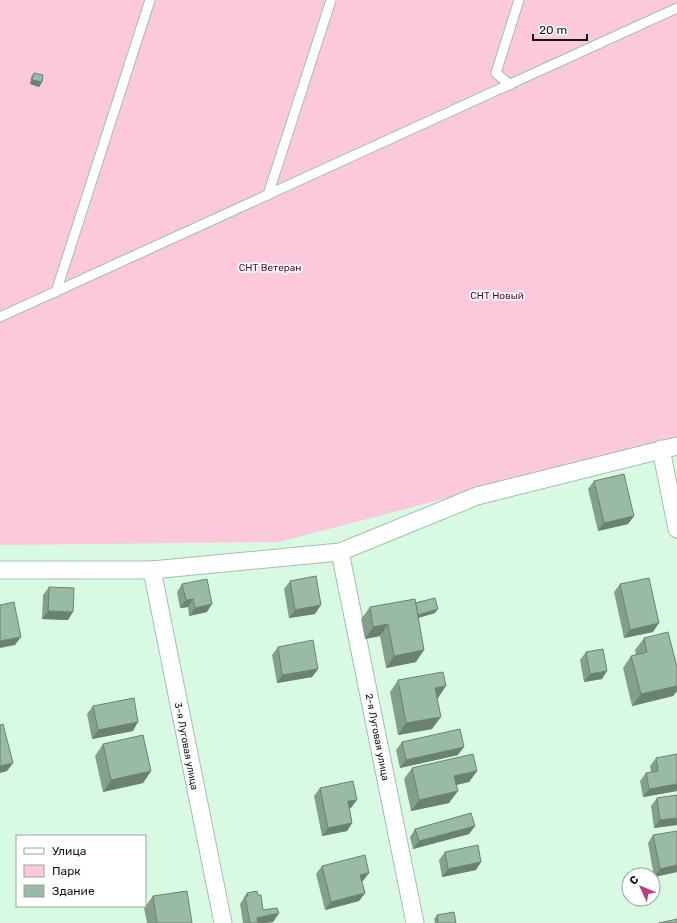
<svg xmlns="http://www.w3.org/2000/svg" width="677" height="923" viewBox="0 0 677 923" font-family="Rubik,sans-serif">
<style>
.green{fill:#fbc8dc}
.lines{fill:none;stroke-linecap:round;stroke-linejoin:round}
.lane-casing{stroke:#a0c1ab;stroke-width:11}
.street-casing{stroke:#a0c1ab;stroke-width:19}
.lane{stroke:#fff;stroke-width:9}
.street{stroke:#fff;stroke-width:17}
.wall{fill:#84a08d}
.shaded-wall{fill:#6b8273}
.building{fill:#99baa4;stroke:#6b8273}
.labels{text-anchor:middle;stroke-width:3.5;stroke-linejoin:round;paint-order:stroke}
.park-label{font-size:10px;fill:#62003a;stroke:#fff}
.street-label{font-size:10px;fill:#0e1a13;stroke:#fff}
</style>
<rect width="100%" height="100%" fill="#d8fae3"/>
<polygon class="green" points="0,0 677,0 677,438 279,542 0,545"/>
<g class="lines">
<g class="lane-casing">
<g id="lane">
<polyline points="510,85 496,73 519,0"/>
<polyline points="268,195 331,0"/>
<polyline points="56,292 150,0"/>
<polyline points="0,317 677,8"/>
</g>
</g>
<g class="street-casing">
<g id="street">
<polyline points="661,449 677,529"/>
<polyline points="340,552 415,923"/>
<polyline points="0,570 152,570 340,552 477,496 677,446"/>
<polyline points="152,570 223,923"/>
</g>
</g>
<use href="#lane" class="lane"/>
<use href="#street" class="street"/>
</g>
<g class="wall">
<polygon points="34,73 42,82 39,87 30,84 31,77"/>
<polygon points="594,481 634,516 628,524 598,531 588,489"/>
<polygon points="290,581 315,614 289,618 284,589"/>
<polygon points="182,584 207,612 189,616 188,607 180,608 177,592"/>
<polygon points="620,584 653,632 624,638 614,592"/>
<polygon points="49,587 68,620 42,619 43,595"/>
<polygon points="415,603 435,613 418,618 416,662 386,668 380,636 365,639 361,619 370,607"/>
<polygon points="644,638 677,667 677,691 673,696 632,706 623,668 631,656 636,655 635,650"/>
<polygon points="278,647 318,669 312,677 277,683 272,655"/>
<polygon points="586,652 602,679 584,682 580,660"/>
<polygon points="398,680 438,698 437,698 432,729 398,735 390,692"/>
<polygon points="93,706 133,731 92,739 87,714"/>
<polygon points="402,742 458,755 400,768 396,750"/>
<polygon points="103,744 151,771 143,783 103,792 95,756"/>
<polygon points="677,754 677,791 643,797 640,781 646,773 651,772 650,766 656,758"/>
<polygon points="412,768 477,771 469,782 456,785 449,803 411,811 404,779"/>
<polygon points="320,788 351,808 349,808 352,823 347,831 322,836 314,796"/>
<polygon points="657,798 677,825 654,828 651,806"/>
<polygon points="475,826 469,834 413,849 410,837 415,829"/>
<polygon points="653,835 677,872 654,877 648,843"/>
<polygon points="445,852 476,870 442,877 439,860"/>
<polygon points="322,866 363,881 362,881 365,893 359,901 325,910 316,874"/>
<polygon points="247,893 258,895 263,910 279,913 273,922 265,923 243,923 240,904"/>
<polygon points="153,896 192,923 147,923 144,908"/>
<polygon points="437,915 456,923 435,923 434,919"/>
</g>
<g class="shaded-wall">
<polygon points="32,80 42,82 39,87 30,84"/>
<polygon points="634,516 628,524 598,531 604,523"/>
<polygon points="193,599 188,607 180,608 186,600"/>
<polygon points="212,604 207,612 189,616 195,608"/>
<polygon points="321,605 315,614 289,618 295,610"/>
<polygon points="438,609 435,613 414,619 417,615"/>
<polygon points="48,611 73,612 68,620 42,619"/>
<polygon points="659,623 653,632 624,638 630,630"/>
<polygon points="388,624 380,636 365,639 373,627"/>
<polygon points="21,637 15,645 0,648 0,641"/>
<polygon points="424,650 416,662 386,668 394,656"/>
<polygon points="318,669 312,677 277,683 282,675"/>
<polygon points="607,671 602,679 584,682 590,674"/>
<polygon points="446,686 438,698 427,700 435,688"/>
<polygon points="677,686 677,691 673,696 632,706 641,694"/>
<polygon points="441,717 432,729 398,735 406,723"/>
<polygon points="138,722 133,731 92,739 98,730"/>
<polygon points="464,747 458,755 400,768 406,760"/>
<polygon points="13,763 7,771 0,773 0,766"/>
<polygon points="151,771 143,783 103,792 111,780"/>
<polygon points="477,771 469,782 446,787 454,776"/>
<polygon points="677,784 677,791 643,797 649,789"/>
<polygon points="458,791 449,803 411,811 419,800"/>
<polygon points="357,800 351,808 342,810 348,801"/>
<polygon points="677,818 677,825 654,828 660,820"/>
<polygon points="352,823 347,831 322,836 328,828"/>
<polygon points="475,826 469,834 413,849 419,841"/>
<polygon points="481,862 476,870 442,877 448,869"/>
<polygon points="677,865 677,872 654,877 660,869"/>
<polygon points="369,873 363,881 355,883 360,875"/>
<polygon points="365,893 359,901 325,910 331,902"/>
<polygon points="279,913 273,922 265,923 253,923 257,918"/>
</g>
<g class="building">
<polygon points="34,73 43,75 42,82 32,80"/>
<polygon points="624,474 634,516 604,523 594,481"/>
<polygon points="316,576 321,605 295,610 290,581"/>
<polygon points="649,578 659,623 630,630 620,584"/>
<polygon points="207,579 212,604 195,608 193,599 186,600 182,584"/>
<polygon points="49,587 74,588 73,612 48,611"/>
<polygon points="435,598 438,609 418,615 415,603"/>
<polygon points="415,599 424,650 394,656 388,624 373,627 370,607"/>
<polygon points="14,602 21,637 0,641 0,605"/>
<polygon points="668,632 677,667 677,686 641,694 631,656 647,652 644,638"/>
<polygon points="313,640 318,669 282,675 278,647"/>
<polygon points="603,649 607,671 590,674 586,652"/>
<polygon points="443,672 446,686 435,688 441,717 406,723 398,680"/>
<polygon points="134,698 138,722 98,730 93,706"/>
<polygon points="3,724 13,763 0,766 0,725"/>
<polygon points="460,729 464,747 406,760 402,742"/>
<polygon points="143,735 151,771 111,780 103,744"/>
<polygon points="473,754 477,771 454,776 458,791 419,800 412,768"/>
<polygon points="677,754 677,784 649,789 646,773 658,771 656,758"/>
<polygon points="353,781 357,800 348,801 352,823 328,828 320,788"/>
<polygon points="677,795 677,818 660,820 657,798"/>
<polygon points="471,813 475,826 419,841 415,829"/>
<polygon points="677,831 677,865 660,869 653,835"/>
<polygon points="478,845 481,862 448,869 445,852"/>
<polygon points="365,855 369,873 360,875 365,893 331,902 322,866"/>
<polygon points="187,891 192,923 157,923 153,896"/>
<polygon points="257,891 258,895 261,895 263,910 277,908 279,913 257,918 258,923 250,923 245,896 248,896 247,893"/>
<polygon points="454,912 456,923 438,923 437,915"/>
<polygon points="677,919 677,923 659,923"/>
</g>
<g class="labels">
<g class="park-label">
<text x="270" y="271">СНТ Ветеран</text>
<text x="497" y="299">СНТ Новый</text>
</g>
<g class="street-label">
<text transform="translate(378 737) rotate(79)" y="4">2-я Луговая улица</text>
<text transform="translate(187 746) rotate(79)" y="4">3-я Луговая улица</text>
</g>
</g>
<rect x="16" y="835" width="130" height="72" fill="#ffffff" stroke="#9fa3a1"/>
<rect x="24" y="848" width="20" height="6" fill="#ffffff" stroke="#9fa3a1"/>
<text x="52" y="855" font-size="12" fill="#0e1a13">Улица</text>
<rect x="24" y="865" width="20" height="12" fill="#fbc8dc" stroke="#9fa3a1"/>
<text x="52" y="875" font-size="12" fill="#0e1a13">Парк</text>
<rect x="24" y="885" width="20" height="12" fill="#99baa4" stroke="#9fa3a1"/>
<text x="52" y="895" font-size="12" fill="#0e1a13">Здание</text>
<g transform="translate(641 887) rotate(314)"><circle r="19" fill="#ffffff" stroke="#9fa3a1"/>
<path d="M0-3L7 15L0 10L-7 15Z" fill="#bf3a7e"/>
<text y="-6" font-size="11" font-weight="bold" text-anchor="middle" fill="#0e1a13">С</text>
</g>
<path d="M533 34v6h54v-6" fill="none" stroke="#0e1a13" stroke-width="2"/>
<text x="539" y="34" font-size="12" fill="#0e1a13" stroke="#ffffff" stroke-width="3" paint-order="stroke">20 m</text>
</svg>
